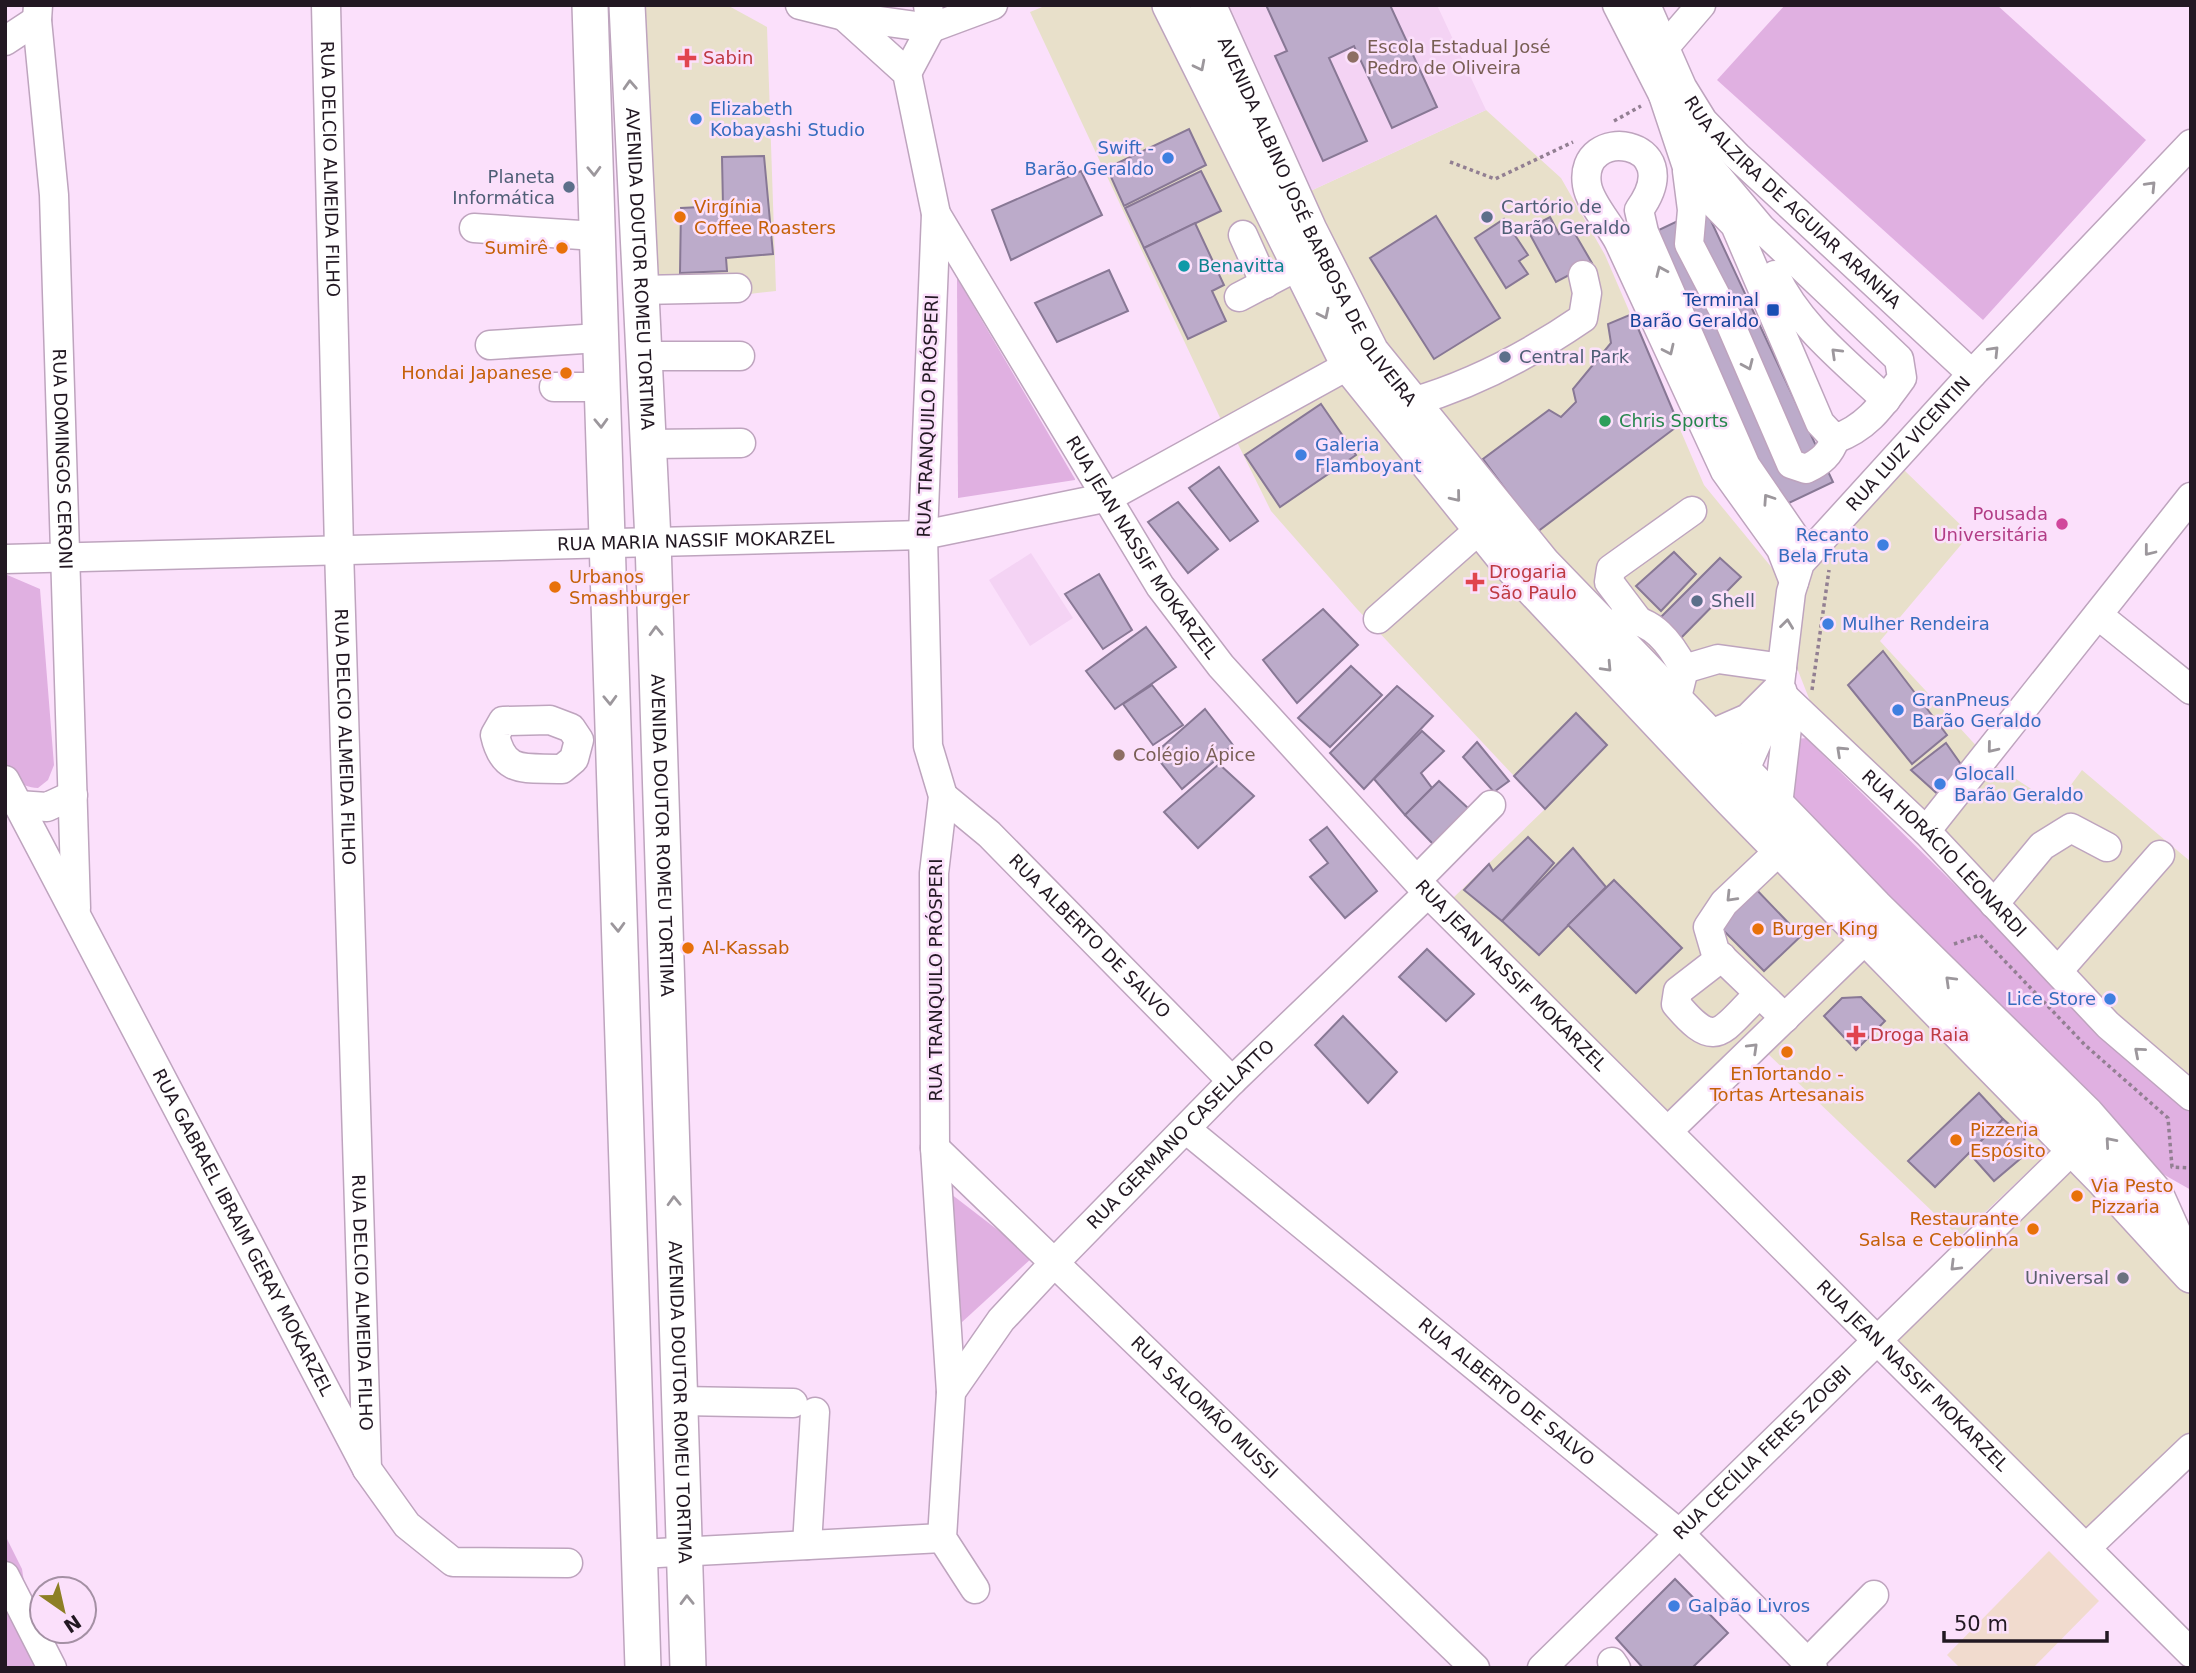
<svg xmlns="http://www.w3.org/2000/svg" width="2196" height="1673" viewBox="0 0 2196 1673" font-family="'DejaVu Sans',sans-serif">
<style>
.commercial{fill:#e8e0ca}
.built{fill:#f4d3f4}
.medical{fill:#f1dbce}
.green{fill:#e0b0e1}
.building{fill:#bcabca;stroke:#887895;stroke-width:2}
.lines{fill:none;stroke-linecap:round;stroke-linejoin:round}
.minor-casing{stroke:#bea4be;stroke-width:31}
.major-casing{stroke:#bea4be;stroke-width:38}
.path{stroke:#927f92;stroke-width:3.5;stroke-dasharray:3.5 3.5;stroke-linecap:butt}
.minor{stroke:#fff;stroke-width:28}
.major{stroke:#fff;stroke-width:35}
.oneway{stroke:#9c979c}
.education-dot{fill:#8d6e63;stroke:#fbe0fb;stroke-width:2.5}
.health-dot{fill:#e0444e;stroke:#fbe0fb;stroke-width:2.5}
.shop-dot{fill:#3f7fe0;stroke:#fbe0fb;stroke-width:2.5}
.service-dot{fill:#5c6f8a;stroke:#fbe0fb;stroke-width:2.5}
.food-dot{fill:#e8710a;stroke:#fbe0fb;stroke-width:2.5}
.culture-dot{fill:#0f9aa8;stroke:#fbe0fb;stroke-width:2.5}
.transit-dot{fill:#1a4fb4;stroke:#fbe0fb;stroke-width:2.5}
.leisure-dot{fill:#2e9e5b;stroke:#fbe0fb;stroke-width:2.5}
.hotel-dot{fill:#d1479c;stroke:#fbe0fb;stroke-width:2.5}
.worship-dot{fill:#6b7280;stroke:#fbe0fb;stroke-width:2.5}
.labels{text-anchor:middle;stroke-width:5;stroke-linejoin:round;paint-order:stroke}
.education-label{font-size:18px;fill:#785e54;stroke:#fbe0fb;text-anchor:start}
.health-label{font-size:18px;fill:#be3a42;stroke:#fbe0fb;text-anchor:start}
.shop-label{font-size:18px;fill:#366cbe;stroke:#fbe0fb;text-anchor:start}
.street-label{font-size:18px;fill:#221822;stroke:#fbe0fb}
.service-label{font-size:18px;fill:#4e5e75;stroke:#fbe0fb;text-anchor:start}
.food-label{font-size:18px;fill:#c56008;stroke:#fbe0fb;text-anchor:start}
.culture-label{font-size:18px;fill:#0d838f;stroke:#fbe0fb;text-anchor:start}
.transit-label{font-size:18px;fill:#164399;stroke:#fbe0fb;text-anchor:end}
.leisure-label{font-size:18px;fill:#27864d;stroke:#fbe0fb;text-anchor:start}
.hotel-label{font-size:18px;fill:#b23c85;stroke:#fbe0fb;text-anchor:end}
.worship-label{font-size:18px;fill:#5b616d;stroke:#fbe0fb;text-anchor:end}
</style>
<rect width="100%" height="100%" fill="#fbe0fb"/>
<g class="commercial">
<polygon points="645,5 727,5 767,27 776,291 749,294 651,280"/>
<polygon points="1047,5 1162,5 1339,363 1223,424 1030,12"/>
<polygon points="1486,110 1561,178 1605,255 1704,485 1777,574 1782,608 1771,680 1744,707 1713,723 1571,582 1377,346 1306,193"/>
<polygon points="1346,378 1849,934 1671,1114 1453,898 1545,809 1357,609 1271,511 1236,440"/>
<polygon points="1903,469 1970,534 1880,641 1993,764 2056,805 2082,770 2191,862 2191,1080 2117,1018 1814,711 1797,668 1806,574"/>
<polygon points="1864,948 2056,1145 1959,1237 1765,1051"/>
<polygon points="2074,1166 2191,1287 2191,1435 2088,1537 1890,1342"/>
</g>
<g class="built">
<polygon points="1221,5 1437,5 1486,110 1306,193"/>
<polygon points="1031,553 1073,618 1030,646 989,580"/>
</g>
<polygon class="medical" points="2049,1551 2099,1601 2033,1668 1960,1668 1947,1655"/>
<g class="green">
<polygon points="1785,5 1997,5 2146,140 1983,320 1717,80"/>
<polygon points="957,278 1075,479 1075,480 958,498"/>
<path d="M5,574L40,589L54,765L48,780L38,788C19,787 14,778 5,762Z"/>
<polygon points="1806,738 2006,935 2106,1040 2191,1113 2191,1190 2154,1169 1788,798 1797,739"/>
<polygon points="951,1194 1033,1257 961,1323"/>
<polygon points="5,1535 22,1569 29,1613 61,1668 5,1668"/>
</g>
<g class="building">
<polygon points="1266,5 1390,5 1437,107 1392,128 1354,46 1329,58 1367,141 1323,161 1275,56 1287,51"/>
<polygon points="1189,129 1206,165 1124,206 1107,168"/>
<polygon points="764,156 773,254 726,258 727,271 680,273 681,208 723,206 722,157"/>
<polygon points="1081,171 1102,215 1011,260 992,210"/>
<polygon points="1201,171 1221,211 1144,248 1125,208"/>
<polygon points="1705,208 1833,482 1770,512 1642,238"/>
<polygon points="1436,216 1500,318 1434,359 1370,258"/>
<polygon points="1550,217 1559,234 1571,227 1592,263 1556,282 1527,229"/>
<polygon points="1504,219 1528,255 1519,261 1528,274 1506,288 1475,238"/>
<polygon points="1195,223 1224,285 1212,291 1226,321 1188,339 1144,248"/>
<polygon points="1109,270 1128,311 1057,342 1035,303"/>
<polygon points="1632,314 1679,425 1537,532 1483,459 1549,410 1561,417 1576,402 1573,389 1611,343 1608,324"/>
<polygon points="1321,404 1356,455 1280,507 1245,455"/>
<polygon points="1219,467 1258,521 1230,541 1189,488"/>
<polygon points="1178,502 1218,549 1188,573 1148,522"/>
<polygon points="1674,552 1696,574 1661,611 1636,586"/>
<polygon points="1720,558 1741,577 1673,646 1652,626"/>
<polygon points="1099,574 1132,630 1103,649 1065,594"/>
<polygon points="1323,609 1358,645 1297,703 1263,660"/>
<polygon points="1146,627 1176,667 1115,709 1086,671"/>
<polygon points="1883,651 1947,735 1912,764 1848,685"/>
<polygon points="1351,666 1382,695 1330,747 1298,718"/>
<polygon points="1152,685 1183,725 1153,745 1123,704"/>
<polygon points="1397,686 1433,716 1364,789 1330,753"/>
<polygon points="1205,709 1233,745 1182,789 1154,754"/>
<polygon points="1576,713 1607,745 1545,809 1514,776"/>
<polygon points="1422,731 1444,751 1421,773 1432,788 1405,815 1374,779"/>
<polygon points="1477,742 1509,781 1494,792 1463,757"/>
<polygon points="1946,743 1965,770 1942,798 1911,770"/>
<polygon points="1219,764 1254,796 1198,848 1164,812"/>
<polygon points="1439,781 1469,809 1433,844 1405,815"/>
<polygon points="1327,827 1377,891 1345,918 1310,877 1328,863 1310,840"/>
<polygon points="1528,837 1554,863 1502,921 1464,890 1489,864 1493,871"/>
<polygon points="1573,848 1606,887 1539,955 1502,921"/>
<polygon points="1614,880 1682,948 1636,993 1568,925"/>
<polygon points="1752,885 1801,936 1764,971 1715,922"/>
<polygon points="1427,949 1474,994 1446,1021 1399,977"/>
<polygon points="1861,997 1885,1021 1856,1050 1824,1016 1842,998"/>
<polygon points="1343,1016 1397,1072 1368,1103 1315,1045"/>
<polygon points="1979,1093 2003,1119 1935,1187 1908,1161"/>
<polygon points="2003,1119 2024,1137 2027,1153 1994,1181 1969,1153"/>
<polygon points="1675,1579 1728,1633 1692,1668 1643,1668 1616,1638"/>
</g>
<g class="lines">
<g class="minor-casing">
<g id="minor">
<path id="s1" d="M38,5L37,20L54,195L76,908"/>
<path id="s2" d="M326,5L339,549L367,1469"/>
<polyline points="800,5 844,16 931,28 993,5"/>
<polyline points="843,5 844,16 907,73 936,214 923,535 928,746 943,796 934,873 935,1148 951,1392 942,1538 975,1589"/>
<polyline points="1617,5 1663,95"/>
<path id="s3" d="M1646,5L1682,87L1703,121L1737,156L1972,374"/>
<polyline points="5,41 37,20"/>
<polyline points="1664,48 1701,5"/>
<polyline points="907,73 931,28 928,5"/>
<path d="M1663,95L1708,165L1761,228L1899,359L1902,378C1882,405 1868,427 1835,439L1820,423L1735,225L1705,194L1686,164Z"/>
<path d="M1687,171L1692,210L1689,244L1730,323L1791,464L1806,469C1821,462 1830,454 1835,439"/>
<path id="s4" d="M936,214L1160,586L1221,666L1428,893L2191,1653"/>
<polyline points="474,228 596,236"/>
<polyline points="1243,235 1265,284"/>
<path d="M1775,275C1799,326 1845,361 1886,400"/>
<polyline points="640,290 737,288"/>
<polyline points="1239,297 1300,265"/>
<polyline points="490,345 599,338"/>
<polyline points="643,356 740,356"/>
<polyline points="554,387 600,387"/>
<path d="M1412,402C1471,385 1532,353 1583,318L1587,293L1583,275"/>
<polyline points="648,444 741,443"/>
<path id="s5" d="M5,559L923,535L1109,497L1349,365"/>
<path d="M1794,582L1781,549L1725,471L1619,242C1610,224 1590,204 1587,185C1577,123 1691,138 1639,210L1644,232L1746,466L1807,555"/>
<polyline points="2098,615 2191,690"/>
<polyline points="1378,619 1481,528"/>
<polyline points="1637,619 1609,582 1611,569 1692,511"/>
<path d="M1621,620C1652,617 1671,644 1684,669L1676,701"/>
<polyline points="1684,669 1718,659 1782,668"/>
<path id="s6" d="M1779,692L1926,831L2108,1025L2191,1096"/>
<path d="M550,720L571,728L579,740L574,759L562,769C527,767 504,776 495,735L503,721Z"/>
<path id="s7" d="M5,780L367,1469L407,1525L453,1562L568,1563"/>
<path id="s8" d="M1737,788L1779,692L1791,592L1800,563L1972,374L2191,144"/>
<path id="s9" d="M943,796L989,834L1232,1081"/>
<polyline points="18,805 47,807 73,795"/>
<polyline points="1778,805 1788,719 1779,692"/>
<polyline points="1926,831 2191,497"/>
<polyline points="1780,850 1724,903 1708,927 1715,951 1785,1018"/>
<polyline points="1417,880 1491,805"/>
<polyline points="1994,904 2042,846 2071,828 2107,847"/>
<path d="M1722,957L1678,991L1676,1004C1717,1053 1721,1030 1759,994"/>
<polyline points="2058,971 2160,855"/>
<path id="s10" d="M1187,1130L1681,1535L1813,1668"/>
<polyline points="1669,1130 1867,938"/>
<path id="s11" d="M935,1148L1475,1668"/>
<path id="s12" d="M951,1392L1001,1320L1056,1261L1232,1081L1428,893"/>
<polyline points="681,1401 793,1403"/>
<polyline points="807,1545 815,1412"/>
<polyline points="2086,1548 2191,1448"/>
<polyline points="639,1554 942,1538"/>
<polyline points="5,1576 52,1668"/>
<polyline points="1612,1662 1616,1668"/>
<polyline points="1808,1662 1874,1595"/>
<path id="s13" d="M1542,1668L2073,1149"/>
</g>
</g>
<g class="major-casing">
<g id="major">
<polyline points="590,5 643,1668"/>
<path id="s14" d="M627,5L653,541L688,1668"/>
<polyline points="1170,5 1349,365 1507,561 1731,799 2102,1178 2191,1275"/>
<path id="s15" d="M1208,5L1309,230L1371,352L1543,564L1875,907L2086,1114L2155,1193L2182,1253"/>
<polyline points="1711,738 1750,721 1779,692"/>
</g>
</g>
<g class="path">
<polyline points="1614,121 1641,106"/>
<polyline points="1450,162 1495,179 1573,142"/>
<polyline points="1812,690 1829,570"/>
<polyline points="1954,944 1980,935 2085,1045 2168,1118 2172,1167 2191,1168"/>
</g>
<use href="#minor" class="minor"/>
<use href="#major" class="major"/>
</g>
<defs><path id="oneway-chevron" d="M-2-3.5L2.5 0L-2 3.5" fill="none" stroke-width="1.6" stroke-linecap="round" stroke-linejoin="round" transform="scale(1.75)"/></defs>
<g class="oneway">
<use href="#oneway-chevron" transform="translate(1200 66) rotate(63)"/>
<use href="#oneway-chevron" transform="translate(630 85) rotate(-93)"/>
<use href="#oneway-chevron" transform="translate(594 171) rotate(88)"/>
<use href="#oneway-chevron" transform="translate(2151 186) rotate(-46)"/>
<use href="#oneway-chevron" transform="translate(1661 271) rotate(-114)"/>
<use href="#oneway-chevron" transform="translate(1324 314) rotate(64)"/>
<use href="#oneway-chevron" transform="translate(1669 350) rotate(65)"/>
<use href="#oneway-chevron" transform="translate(1994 351) rotate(-46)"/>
<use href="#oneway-chevron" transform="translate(1836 353) rotate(-136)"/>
<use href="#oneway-chevron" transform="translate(1748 365) rotate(66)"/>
<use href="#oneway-chevron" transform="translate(601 423) rotate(88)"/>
<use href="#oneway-chevron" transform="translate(1456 497) rotate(51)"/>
<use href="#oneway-chevron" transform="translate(1768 499) rotate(-124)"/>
<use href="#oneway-chevron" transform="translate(2149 551) rotate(128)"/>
<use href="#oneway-chevron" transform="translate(1787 624) rotate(-83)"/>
<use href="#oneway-chevron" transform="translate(656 631) rotate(-92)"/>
<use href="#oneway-chevron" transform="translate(1607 667) rotate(47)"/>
<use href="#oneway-chevron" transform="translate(610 700) rotate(88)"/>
<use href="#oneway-chevron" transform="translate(1992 748) rotate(129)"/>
<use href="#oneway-chevron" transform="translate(1841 751) rotate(-137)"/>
<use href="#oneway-chevron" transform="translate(1731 897) rotate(134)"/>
<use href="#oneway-chevron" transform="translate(618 927) rotate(88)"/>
<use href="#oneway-chevron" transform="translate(1950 981) rotate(-136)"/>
<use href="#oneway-chevron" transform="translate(1753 1048) rotate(-44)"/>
<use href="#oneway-chevron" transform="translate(2139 1052) rotate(-139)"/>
<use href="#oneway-chevron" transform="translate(2110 1142) rotate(-131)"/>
<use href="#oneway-chevron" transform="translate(674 1201) rotate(-92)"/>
<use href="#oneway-chevron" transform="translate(1955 1266) rotate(135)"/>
<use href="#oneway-chevron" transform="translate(687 1600) rotate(-91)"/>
</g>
<g class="education-dot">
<circle cx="1353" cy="57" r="7"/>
<circle cx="1119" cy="755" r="7"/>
</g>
<g class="health-dot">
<path d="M683.5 47.5h7v7h7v7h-7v7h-7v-7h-7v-7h7z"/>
<path d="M1471.5 571.5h7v7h7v7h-7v7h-7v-7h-7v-7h7z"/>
<path d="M1852.5 1024.5h7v7h7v7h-7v7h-7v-7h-7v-7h7z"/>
</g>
<g class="shop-dot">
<circle cx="696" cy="119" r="7"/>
<circle cx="1168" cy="158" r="7"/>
<circle cx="1301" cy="455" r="7"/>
<circle cx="1883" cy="545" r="7"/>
<circle cx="1828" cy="624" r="7"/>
<circle cx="1898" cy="710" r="7"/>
<circle cx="1940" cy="784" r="7"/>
<circle cx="2110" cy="999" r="7"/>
<circle cx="1674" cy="1606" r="7"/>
</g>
<g class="service-dot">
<circle cx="569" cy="187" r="7"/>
<circle cx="1487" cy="217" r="7"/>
<circle cx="1505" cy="357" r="7"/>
<circle cx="1697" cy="601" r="7"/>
</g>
<g class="food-dot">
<circle cx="680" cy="217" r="7"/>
<circle cx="562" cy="248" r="7"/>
<circle cx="566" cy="373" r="7"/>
<circle cx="555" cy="587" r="7"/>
<circle cx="1758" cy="929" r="7"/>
<circle cx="688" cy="948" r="7"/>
<circle cx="1787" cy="1052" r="7"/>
<circle cx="1956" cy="1140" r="7"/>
<circle cx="2077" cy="1196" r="7"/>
<circle cx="2033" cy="1229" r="7"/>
</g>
<circle class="culture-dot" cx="1184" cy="266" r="7"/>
<rect class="transit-dot" x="1766" y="303" width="14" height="14" rx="3.5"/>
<circle class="leisure-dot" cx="1605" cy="421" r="7"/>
<circle class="hotel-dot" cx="2062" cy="524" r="7"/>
<circle class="worship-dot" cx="2123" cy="1278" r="7"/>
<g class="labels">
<g class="education-label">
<text x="1367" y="53">Escola Estadual José<tspan x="1367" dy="21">Pedro de Oliveira</tspan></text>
<text x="1133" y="761">Colégio Ápice</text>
</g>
<g class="health-label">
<text x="703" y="64">Sabin</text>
<text x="1489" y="578">Drogaria<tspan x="1489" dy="21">São Paulo</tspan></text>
<text x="1870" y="1041">Droga Raia</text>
</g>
<g class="shop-label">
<text x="710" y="115">Elizabeth<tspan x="710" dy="21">Kobayashi Studio</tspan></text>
<text x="1154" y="154" text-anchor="end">Swift -<tspan x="1154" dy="21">Barão Geraldo</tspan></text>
<text x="1315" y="451">Galeria<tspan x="1315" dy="21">Flamboyant</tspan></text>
<text x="1869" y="541" text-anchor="end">Recanto<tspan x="1869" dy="21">Bela Fruta</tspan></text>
<text x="1842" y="630">Mulher Rendeira</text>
<text x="1912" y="706">GranPneus<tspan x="1912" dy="21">Barão Geraldo</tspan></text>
<text x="1954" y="780">Glocall<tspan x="1954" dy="21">Barão Geraldo</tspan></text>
<text x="2096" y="1005" text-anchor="end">Lice Store</text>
<text x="1688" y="1612">Galpão Livros</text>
</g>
<g class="street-label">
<text dy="6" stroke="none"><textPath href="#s2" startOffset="164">RUA DELCIO ALMEIDA FILHO</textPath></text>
<text dy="6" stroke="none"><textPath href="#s3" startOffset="250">RUA ALZIRA DE AGUIAR ARANHA</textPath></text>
<text dy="6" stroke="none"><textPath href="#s15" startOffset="243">AVENIDA ALBINO JOSÉ BARBOSA DE OLIVEIRA</textPath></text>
<text dy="6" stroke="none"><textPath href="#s14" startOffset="264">AVENIDA DOUTOR ROMEU TORTIMA</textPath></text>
<text transform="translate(928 416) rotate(-88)" y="6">RUA TRANQUILO PRÓSPERI</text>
<text dy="6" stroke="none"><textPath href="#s8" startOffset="397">RUA LUIZ VICENTIN</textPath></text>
<text dy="6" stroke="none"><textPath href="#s1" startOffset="455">RUA DOMINGOS CERONI</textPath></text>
<text dy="6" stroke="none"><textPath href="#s5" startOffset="691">RUA MARIA NASSIF MOKARZEL</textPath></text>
<text dy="6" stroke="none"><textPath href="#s4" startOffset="392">RUA JEAN NASSIF MOKARZEL</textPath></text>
<text dy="6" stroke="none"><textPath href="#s2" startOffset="732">RUA DELCIO ALMEIDA FILHO</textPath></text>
<text dy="6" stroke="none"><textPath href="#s14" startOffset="831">AVENIDA DOUTOR ROMEU TORTIMA</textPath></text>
<text dy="6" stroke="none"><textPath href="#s6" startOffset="231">RUA HORÁCIO LEONARDI</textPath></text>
<text dy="6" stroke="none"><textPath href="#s9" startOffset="203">RUA ALBERTO DE SALVO</textPath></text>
<text dy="6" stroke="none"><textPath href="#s4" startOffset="959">RUA JEAN NASSIF MOKARZEL</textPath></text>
<text transform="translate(936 980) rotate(-90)" y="6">RUA TRANQUILO PRÓSPERI</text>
<text dy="6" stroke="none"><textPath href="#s12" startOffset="346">RUA GERMANO CASELLATTO</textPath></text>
<text dy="6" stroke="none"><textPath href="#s7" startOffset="511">RUA GABRAEL IBRAIM GERAY MOKARZEL</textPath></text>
<text dy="6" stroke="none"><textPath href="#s2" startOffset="1298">RUA DELCIO ALMEIDA FILHO</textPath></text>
<text dy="6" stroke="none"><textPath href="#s4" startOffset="1526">RUA JEAN NASSIF MOKARZEL</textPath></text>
<text dy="6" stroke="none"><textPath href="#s10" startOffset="413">RUA ALBERTO DE SALVO</textPath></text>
<text dy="6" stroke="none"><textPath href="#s14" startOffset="1398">AVENIDA DOUTOR ROMEU TORTIMA</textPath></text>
<text dy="6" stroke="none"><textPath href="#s11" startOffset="374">RUA SALOMÃO MUSSI</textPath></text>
<text dy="6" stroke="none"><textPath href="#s13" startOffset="308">RUA CECÍLIA FERES ZOGBI</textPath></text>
</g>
<g class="service-label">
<text x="555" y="183" text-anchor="end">Planeta<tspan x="555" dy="21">Informática</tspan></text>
<text x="1501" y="213">Cartório de<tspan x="1501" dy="21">Barão Geraldo</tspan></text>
<text x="1519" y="363">Central Park</text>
<text x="1711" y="607">Shell</text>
</g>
<g class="food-label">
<text x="694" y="213">Virgínia<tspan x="694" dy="21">Coffee Roasters</tspan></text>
<text x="548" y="254" text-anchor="end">Sumirê</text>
<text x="552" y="379" text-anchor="end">Hondai Japanese</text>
<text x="569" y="583">Urbanos<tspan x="569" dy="21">Smashburger</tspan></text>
<text x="1772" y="935">Burger King</text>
<text x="702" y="954">Al-Kassab</text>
<text x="1787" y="1080" text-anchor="middle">EnTortando -<tspan x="1787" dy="21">Tortas Artesanais</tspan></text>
<text x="1970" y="1136">Pizzeria<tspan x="1970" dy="21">Espósito</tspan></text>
<text x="2091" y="1192">Via Pesto<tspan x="2091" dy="21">Pizzaria</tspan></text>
<text x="2019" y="1225" text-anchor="end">Restaurante<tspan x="2019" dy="21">Salsa e Cebolinha</tspan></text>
</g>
<g class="culture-label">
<text x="1198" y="272">Benavitta</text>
</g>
<g class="transit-label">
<text x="1759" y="306">Terminal<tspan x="1759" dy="21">Barão Geraldo</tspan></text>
</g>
<g class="leisure-label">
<text x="1619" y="427">Chris Sports</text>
</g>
<g class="hotel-label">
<text x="2048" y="520">Pousada<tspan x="2048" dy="21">Universitária</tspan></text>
</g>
<g class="worship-label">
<text x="2109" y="1284">Universal</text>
</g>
</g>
<rect width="2196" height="1673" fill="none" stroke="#221822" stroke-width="14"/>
<g transform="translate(63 1610) rotate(146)"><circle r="33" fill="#fbe0fb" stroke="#a490a4" stroke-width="2"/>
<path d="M0-5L12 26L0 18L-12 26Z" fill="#8d7f25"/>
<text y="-10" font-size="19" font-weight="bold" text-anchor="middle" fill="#221822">N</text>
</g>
<path d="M1944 1631v10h163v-10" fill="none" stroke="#221822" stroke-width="3.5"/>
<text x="1954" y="1631" font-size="21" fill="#221822" stroke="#fbe0fb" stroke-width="5" paint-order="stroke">50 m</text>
</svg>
